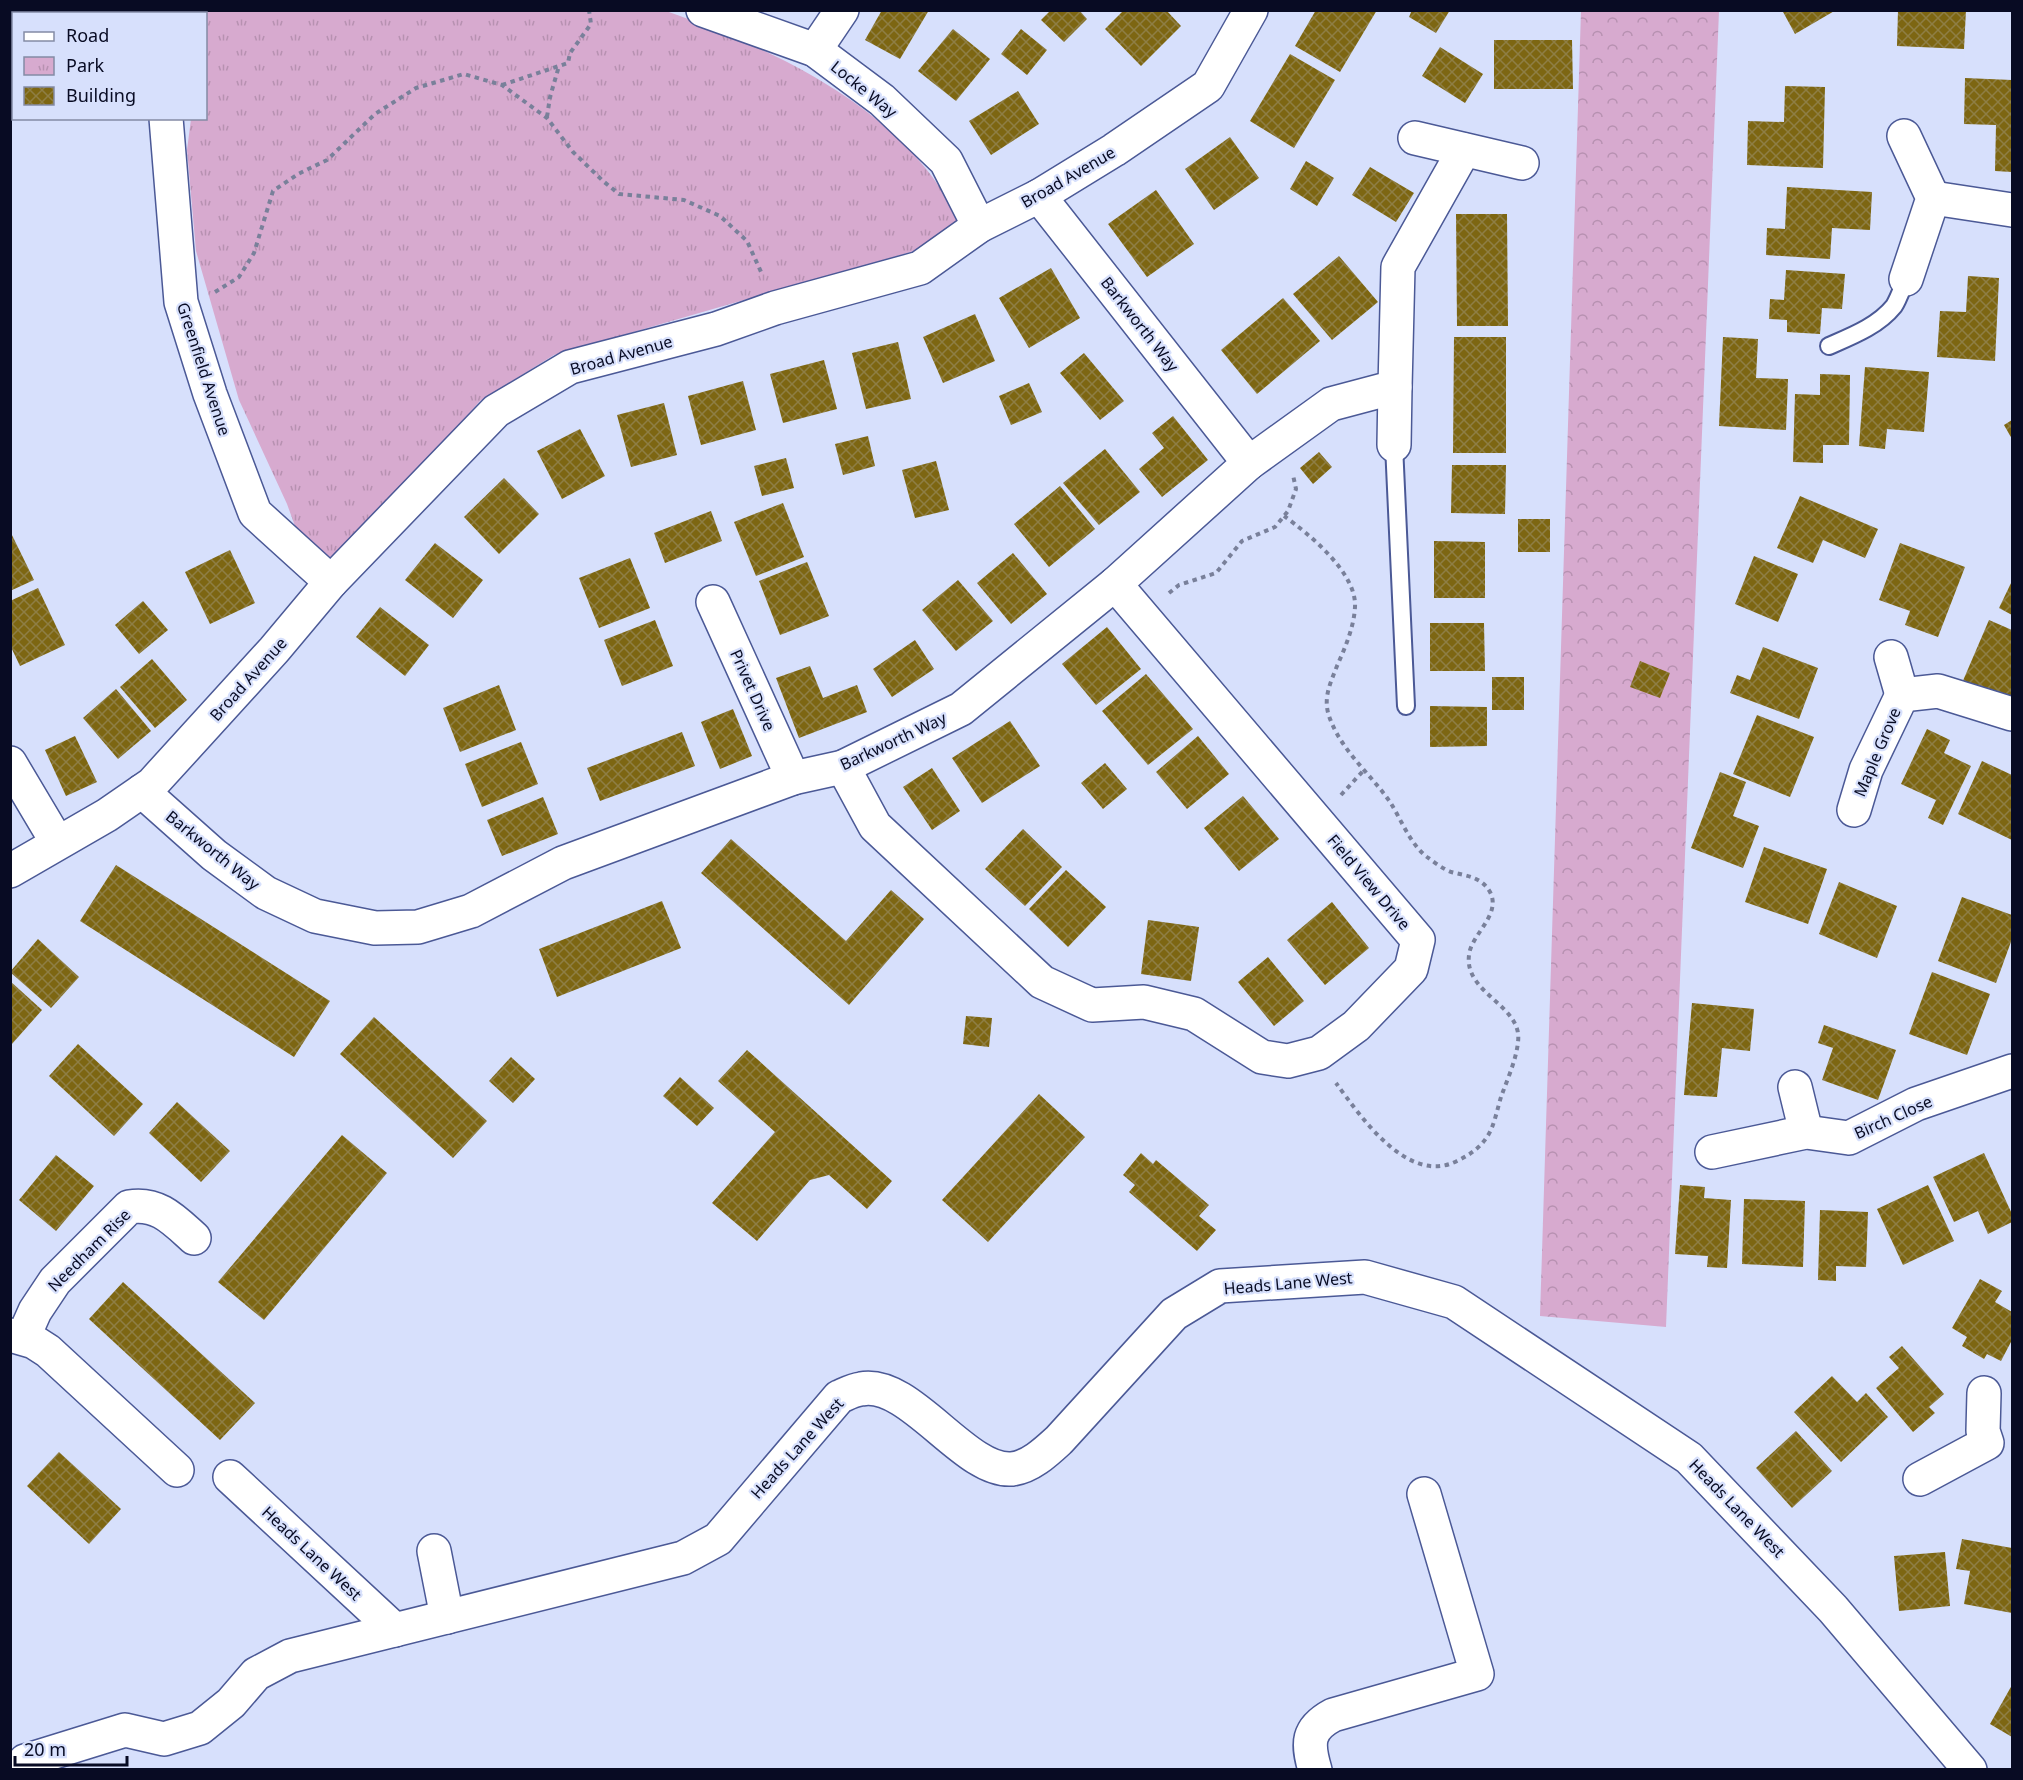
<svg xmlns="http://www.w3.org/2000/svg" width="2023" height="1780" viewBox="0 0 2023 1780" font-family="'Noto Sans',sans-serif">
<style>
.forest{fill:url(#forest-crowns)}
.park{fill:url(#park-tufts)}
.building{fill:url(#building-cross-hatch)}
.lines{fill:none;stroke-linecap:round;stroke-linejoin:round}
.lane-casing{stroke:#4b5996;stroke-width:20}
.street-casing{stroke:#4b5996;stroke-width:36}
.path{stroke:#79809a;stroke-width:4;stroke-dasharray:4.5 4.5;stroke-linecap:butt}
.lane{stroke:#fff;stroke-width:16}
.street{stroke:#fff;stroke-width:33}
.labels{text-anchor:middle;stroke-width:4.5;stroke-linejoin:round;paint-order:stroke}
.street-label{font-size:16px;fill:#080b23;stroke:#d7e0fc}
</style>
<defs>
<pattern id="forest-crowns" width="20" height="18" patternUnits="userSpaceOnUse" patternTransform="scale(1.5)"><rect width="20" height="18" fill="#d7aacf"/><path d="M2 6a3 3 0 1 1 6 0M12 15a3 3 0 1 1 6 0" fill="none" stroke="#b791b1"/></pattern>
<pattern id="park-tufts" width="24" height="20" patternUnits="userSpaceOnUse" patternTransform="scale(1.5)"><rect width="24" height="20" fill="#d7aacf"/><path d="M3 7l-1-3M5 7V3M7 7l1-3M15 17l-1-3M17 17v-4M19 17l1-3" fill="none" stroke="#b791b1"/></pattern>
<pattern id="building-cross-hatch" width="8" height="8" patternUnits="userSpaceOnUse" patternTransform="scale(1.5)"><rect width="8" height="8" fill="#7d6612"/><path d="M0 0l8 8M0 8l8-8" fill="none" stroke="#8e7e45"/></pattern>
</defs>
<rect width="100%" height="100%" fill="#d7e0fc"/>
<polygon class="forest" points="1581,11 1719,11 1666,1327 1540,1316"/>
<path class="park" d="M205,11H666C778,51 909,111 961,225L935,245L554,355L480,401L384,512L335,559L315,550L299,537L287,504L239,400L196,251L187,150L191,119L206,118Z"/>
<g class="building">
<polygon points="882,10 929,10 900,59 865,40"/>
<polygon points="1051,10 1079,10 1087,19 1064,42 1041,20"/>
<polygon points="1124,10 1166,10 1181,26 1141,66 1105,29"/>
<polygon points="1316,10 1377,10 1340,72 1295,46"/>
<polygon points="1412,10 1450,10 1436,33 1409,17"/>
<polygon points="1782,10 1836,10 1795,34"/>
<polygon points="1898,10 1966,10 1964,49 1897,46"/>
<polygon points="953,29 990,59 956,101 918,71"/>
<polygon points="1021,29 1047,50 1027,75 1001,54"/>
<polygon points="1494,40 1572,40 1573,89 1494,89"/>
<polygon points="1440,47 1483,74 1465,103 1422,76"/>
<polygon points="1290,54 1335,80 1294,148 1250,121"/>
<polygon points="1965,78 2012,80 2012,172 1995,171 1996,125 1964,124"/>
<polygon points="1785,86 1825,87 1823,168 1747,165 1748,121 1784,122"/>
<polygon points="1018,91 1039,124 991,155 969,121"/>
<polygon points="1230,137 1259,178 1214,210 1185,169"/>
<polygon points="1306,161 1334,178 1317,206 1290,189"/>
<polygon points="1370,167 1414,193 1396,222 1352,195"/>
<polygon points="1787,187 1872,192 1870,230 1832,228 1830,259 1766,255 1767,228 1785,229"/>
<polygon points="1156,190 1194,244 1147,277 1108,224"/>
<polygon points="1456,214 1507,214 1508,326 1457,326"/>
<polygon points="1339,256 1378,302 1332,340 1293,294"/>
<polygon points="1051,268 1080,318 1029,348 999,298"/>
<polygon points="1786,270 1845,274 1842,309 1822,308 1820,334 1787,332 1787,320 1769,319 1770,299 1784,300"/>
<polygon points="1968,276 1999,278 1995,361 1937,357 1940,311 1966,312"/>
<polygon points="1283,298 1320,341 1257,394 1221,350"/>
<polygon points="975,314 995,361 943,383 923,337"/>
<polygon points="1454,337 1506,337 1506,453 1453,453"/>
<polygon points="1723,337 1758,339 1756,378 1788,379 1786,430 1719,426"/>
<polygon points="898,342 911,399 866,409 852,353"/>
<polygon points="1084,353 1124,401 1100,420 1060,373"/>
<polygon points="824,360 837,409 783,423 770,374"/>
<polygon points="1865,367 1929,372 1924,432 1887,429 1885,449 1859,446"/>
<polygon points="1820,374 1850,375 1849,445 1823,445 1823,463 1793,462 1795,394 1820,395"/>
<polygon points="743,381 756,430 701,445 688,396"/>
<polygon points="1029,383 1042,412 1011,425 999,396"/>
<polygon points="664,403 677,455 631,467 617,415"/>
<polygon points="1173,416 1208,460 1162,497 1139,469 1164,448 1152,433"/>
<polygon points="2012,420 2012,439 2004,425"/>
<polygon points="580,429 605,476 562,499 537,451"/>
<polygon points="868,436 875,466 843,475 835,444"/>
<polygon points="1105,449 1140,492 1099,525 1063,483"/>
<polygon points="1319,452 1332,467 1313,484 1300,468"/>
<polygon points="786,458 794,488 762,496 754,466"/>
<polygon points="936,461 949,510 915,518 902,470"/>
<polygon points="1452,465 1506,465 1505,514 1451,513"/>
<polygon points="504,478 539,514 499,554 464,517"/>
<polygon points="1060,486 1095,529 1049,567 1014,524"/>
<polygon points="1800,496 1878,529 1865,558 1823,540 1813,563 1777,548"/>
<polygon points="783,503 804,557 756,576 734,522"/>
<polygon points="711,511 722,541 665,563 654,533"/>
<rect x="1518" y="519" width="32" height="33"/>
<polygon points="10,531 34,580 10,591"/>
<polygon points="1434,541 1485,542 1485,598 1434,598"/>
<polygon points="435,543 483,580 453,618 405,580"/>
<polygon points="1900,543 1965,567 1938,637 1905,625 1910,611 1879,600"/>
<polygon points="230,550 255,603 210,624 185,572"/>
<polygon points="1013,553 1047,594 1011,624 977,583"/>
<polygon points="1754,556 1798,574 1778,622 1735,604"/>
<polygon points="630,558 650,608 599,628 579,578"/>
<polygon points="807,562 829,616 780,635 759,581"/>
<polygon points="958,580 993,621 956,651 922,610"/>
<polygon points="2012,581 2012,615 1999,608"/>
<polygon points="38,588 65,645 20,666 10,645 10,601"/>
<polygon points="143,601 168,630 139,654 115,625"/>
<polygon points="380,607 429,645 405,676 356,637"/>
<polygon points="655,620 673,666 622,686 604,640"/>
<polygon points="1989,620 2012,630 2012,705 1962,683"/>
<polygon points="1430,623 1484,623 1485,671 1430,671"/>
<polygon points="1107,627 1141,669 1096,705 1062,664"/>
<polygon points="915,640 934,669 892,697 873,669"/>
<polygon points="1763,647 1818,668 1799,719 1730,693 1737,675 1750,680"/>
<polygon points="152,659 187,700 155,728 120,687"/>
<polygon points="1640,661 1670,673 1660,698 1630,687"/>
<polygon points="810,666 823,698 857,685 867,712 799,738 776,678"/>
<polygon points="1146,674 1193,729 1148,765 1102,711"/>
<rect x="1492" y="677" width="32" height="33"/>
<polygon points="499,685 516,730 460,752 443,708"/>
<polygon points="116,689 151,731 118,759 83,718"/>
<polygon points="1430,706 1487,707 1487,746 1430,747"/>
<polygon points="733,709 752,756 720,769 701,722"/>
<polygon points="1757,715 1814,737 1790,797 1733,774"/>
<polygon points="1010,721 1040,766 982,803 952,758"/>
<polygon points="1927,729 1950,740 1944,753 1971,766 1943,825 1928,818 1936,800 1901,784"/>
<polygon points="682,732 695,766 600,801 587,768"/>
<polygon points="75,736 97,782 66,796 45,750"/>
<polygon points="1198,736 1229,774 1187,809 1156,772"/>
<polygon points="521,742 538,784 482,807 465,764"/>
<polygon points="1982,761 2012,775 2012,840 1958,814"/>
<polygon points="1105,763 1127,789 1103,809 1081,783"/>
<polygon points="932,768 960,811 932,830 903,787"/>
<polygon points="1720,772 1746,782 1733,816 1759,826 1743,868 1691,848"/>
<polygon points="1243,796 1279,839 1239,871 1204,828"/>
<polygon points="543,797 558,834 502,856 487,820"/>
<polygon points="1023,829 1062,867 1025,906 985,869"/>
<polygon points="731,839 846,941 891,890 924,919 849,1005 701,873"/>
<polygon points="1764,847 1827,869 1808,924 1745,902"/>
<polygon points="116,865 330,1001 294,1057 80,921"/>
<polygon points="1066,870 1106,907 1068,947 1029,909"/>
<polygon points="1839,882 1897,906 1877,958 1819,934"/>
<polygon points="1962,897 2012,915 2012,939 1996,983 1938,961"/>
<polygon points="662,901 681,948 557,997 539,949"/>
<polygon points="1332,902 1369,948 1325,985 1287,940"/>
<polygon points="1148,920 1199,927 1191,981 1141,974"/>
<polygon points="38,939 79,977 51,1008 10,972"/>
<polygon points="1268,957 1304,1001 1274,1026 1238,982"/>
<polygon points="1932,972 1990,994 1967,1055 1909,1034"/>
<polygon points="10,981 42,1010 12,1044 10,1043"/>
<polygon points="1692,1003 1754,1009 1750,1051 1722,1048 1717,1097 1684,1095"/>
<polygon points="966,1016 992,1018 989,1047 963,1044"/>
<polygon points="374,1017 487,1121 453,1158 340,1054"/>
<polygon points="1824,1025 1896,1050 1878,1100 1822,1080 1833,1048 1818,1043"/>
<polygon points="78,1044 143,1104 114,1136 49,1076"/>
<polygon points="747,1050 892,1181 867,1209 829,1175 810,1180 757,1241 712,1203 775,1132 718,1081"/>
<polygon points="511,1057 535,1079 513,1103 489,1081"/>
<polygon points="680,1077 714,1108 697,1126 663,1096"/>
<polygon points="1039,1094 1085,1137 988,1242 942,1200"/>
<polygon points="177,1102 230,1151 201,1182 149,1133"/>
<polygon points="342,1135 387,1173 264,1320 218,1282"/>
<polygon points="1141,1153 1153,1164 1156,1160 1209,1205 1199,1216 1216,1230 1197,1251 1129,1192 1135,1185 1123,1175"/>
<polygon points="1984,1153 2012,1214 2012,1222 1988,1234 1978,1211 1954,1222 1933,1177"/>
<polygon points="56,1155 94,1186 56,1231 19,1200"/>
<polygon points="1680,1185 1705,1187 1704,1198 1731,1200 1727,1268 1707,1267 1708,1256 1675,1254"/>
<polygon points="1928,1185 1954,1241 1903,1265 1877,1209"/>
<polygon points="1744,1199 1805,1201 1803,1267 1742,1264"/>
<polygon points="1820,1210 1868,1212 1866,1267 1836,1266 1836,1281 1818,1280"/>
<polygon points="1980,1279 2002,1291 1995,1302 2012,1312 2012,1340 2001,1361 1987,1354 1984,1359 1962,1346 1967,1337 1952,1328"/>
<polygon points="123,1282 255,1403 220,1440 89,1319"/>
<polygon points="1902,1346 1944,1394 1929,1407 1935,1413 1913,1432 1876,1388 1899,1368 1889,1357"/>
<polygon points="1832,1376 1857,1402 1866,1393 1888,1417 1841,1462 1794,1412"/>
<polygon points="1796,1431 1832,1471 1792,1508 1756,1468"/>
<polygon points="59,1452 121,1509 89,1544 27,1486"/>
<polygon points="1962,1539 2012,1548 2012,1613 1964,1604 1970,1571 1956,1569"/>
<polygon points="1945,1552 1950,1606 1899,1611 1894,1556"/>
<polygon points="2012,1685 2012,1737 1990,1724"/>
</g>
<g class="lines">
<g class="lane-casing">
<g id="lane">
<path d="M1829,346C1852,336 1878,326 1894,306C1899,298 1902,288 1906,279"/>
<polyline points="1394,445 1406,706"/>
</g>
</g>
<g class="street-casing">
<g id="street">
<polyline points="703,10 815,50 882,100 946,161 979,226"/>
<polyline points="176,14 176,10"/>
<polyline points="815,50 842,10"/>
<polyline points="166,118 181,302 210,394 255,513 331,582"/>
<polyline points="1904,136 1933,198 1906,279"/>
<polyline points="1415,138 1522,163"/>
<polyline points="1933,198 2012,210"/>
<polyline points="1394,445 1395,387"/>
<polyline points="1249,463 1331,404 1395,387 1398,267 1464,150"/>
<polyline points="713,602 793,778"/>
<polyline points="1891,657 1902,695"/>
<polyline points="10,763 57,842"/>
<polyline points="843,767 875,826 1042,982 1092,1005 1144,1002 1194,1014 1262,1057 1288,1061 1319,1053 1356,1026 1411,969 1418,940 1115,584"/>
<polyline points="142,791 214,855 266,893 315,916 375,928 418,927 471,911 563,863 793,778 843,767 961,709 1115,584 1249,463 1039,196"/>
<polyline points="1854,810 1866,770 1902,695 1938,691 2012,714"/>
<polyline points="10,871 107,815 152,784 274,650 331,582 496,411 570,367 716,329 775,308 920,268 979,226 1039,196 1114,150 1208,86 1251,10"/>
<polyline points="1795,1087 1806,1132"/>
<polyline points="1712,1152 1806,1132 1849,1138 1916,1104 2012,1071"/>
<polyline points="10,1335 34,1342 48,1351 177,1470"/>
<path d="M23,1338L35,1311L55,1281L129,1207C158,1202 174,1220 194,1238"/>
<polyline points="230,1477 395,1630"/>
<polyline points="1920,1479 1987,1443 1983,1431 1984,1393"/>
<polyline points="434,1551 447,1617"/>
<path d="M25,1761L125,1730L164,1739L200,1728L231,1703L256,1674L290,1656L683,1558L718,1539L839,1397C846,1394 853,1390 861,1389C910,1379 965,1473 1012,1469C1030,1467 1046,1452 1059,1440L1174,1314L1220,1286L1365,1277L1454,1302L1689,1458L1833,1609L1970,1770"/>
<path d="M1315,1770C1307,1743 1307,1729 1333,1715L1477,1674L1424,1494"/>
</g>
</g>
<g class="path">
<polyline points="10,43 14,43"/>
<polyline points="502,85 568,63 570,53 591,24 589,10"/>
<polyline points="547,117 550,97 559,66"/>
<polyline points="215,292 239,277 254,253 273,191 298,174 327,160 375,114 416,88 464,74 502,85 547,118 573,152 603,181 619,194 684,200 720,216 747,241 762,274"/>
<path d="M1284,516C1309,534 1357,573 1355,607C1354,627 1345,648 1337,666C1330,684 1323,698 1329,716C1341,751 1370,773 1390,802C1401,819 1410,844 1427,857C1434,862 1443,869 1451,872C1467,876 1483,877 1491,894C1500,916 1471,935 1469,955C1464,994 1523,1005 1518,1042C1516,1061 1507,1080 1501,1097C1497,1110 1494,1127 1487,1137C1479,1149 1469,1155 1457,1161C1408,1186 1361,1117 1336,1083"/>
<polyline points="1169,593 1179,585 1216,573 1242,541 1275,527 1288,511 1296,489 1293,475"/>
<polyline points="1341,795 1363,771"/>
</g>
<use href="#lane" class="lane"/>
<use href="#street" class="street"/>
</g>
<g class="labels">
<g class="street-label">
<text transform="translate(864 89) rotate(39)" y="6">Locke Way</text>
<text transform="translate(1068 177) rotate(-30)" y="6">Broad Avenue</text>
<text transform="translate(1140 324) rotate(52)" y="6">Barkworth Way</text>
<text transform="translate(621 355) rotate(-16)" y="6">Broad Avenue</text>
<text transform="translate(204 369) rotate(72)" y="6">Greenfield Avenue</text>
<text transform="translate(248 679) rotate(-48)" y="6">Broad Avenue</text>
<text transform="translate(753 690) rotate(66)" y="6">Privet Drive</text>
<text transform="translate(893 741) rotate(-25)" y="6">Barkworth Way</text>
<text transform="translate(1877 752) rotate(-67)" y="6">Maple Grove</text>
<text transform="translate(213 850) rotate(39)" y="6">Barkworth Way</text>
<text transform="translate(1369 882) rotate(50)" y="6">Field View Drive</text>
<text transform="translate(1893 1117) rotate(-24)" y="6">Birch Close</text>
<text transform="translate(89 1250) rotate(-45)" y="6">Needham Rise</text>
<text transform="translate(1288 1283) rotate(-5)" y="6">Heads Lane West</text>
<text transform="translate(797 1448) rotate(-48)" y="6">Heads Lane West</text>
<text transform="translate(1737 1508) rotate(46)" y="6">Heads Lane West</text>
<text transform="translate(312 1553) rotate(43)" y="6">Heads Lane West</text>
</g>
</g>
<rect width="2023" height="1780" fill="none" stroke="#080b23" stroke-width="24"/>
<rect x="12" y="12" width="195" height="108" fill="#d7e0fc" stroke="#848ba5" stroke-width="1.5"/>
<rect x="24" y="32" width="30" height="9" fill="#ffffff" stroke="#848ba5" stroke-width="1.5"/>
<text x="66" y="42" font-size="18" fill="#080b23">Road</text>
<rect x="24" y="57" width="30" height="18" fill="url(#park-tufts)" stroke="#848ba5" stroke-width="1.5"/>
<text x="66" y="72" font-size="18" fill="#080b23">Park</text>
<rect x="24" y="87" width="30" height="18" fill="url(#building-cross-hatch)" stroke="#848ba5" stroke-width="1.5"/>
<text x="66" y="102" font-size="18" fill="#080b23">Building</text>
<path d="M15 1756v9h112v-9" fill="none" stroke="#080b23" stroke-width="3"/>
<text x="24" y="1756" font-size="18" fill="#080b23" stroke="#d7e0fc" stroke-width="4.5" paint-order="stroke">20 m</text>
</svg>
